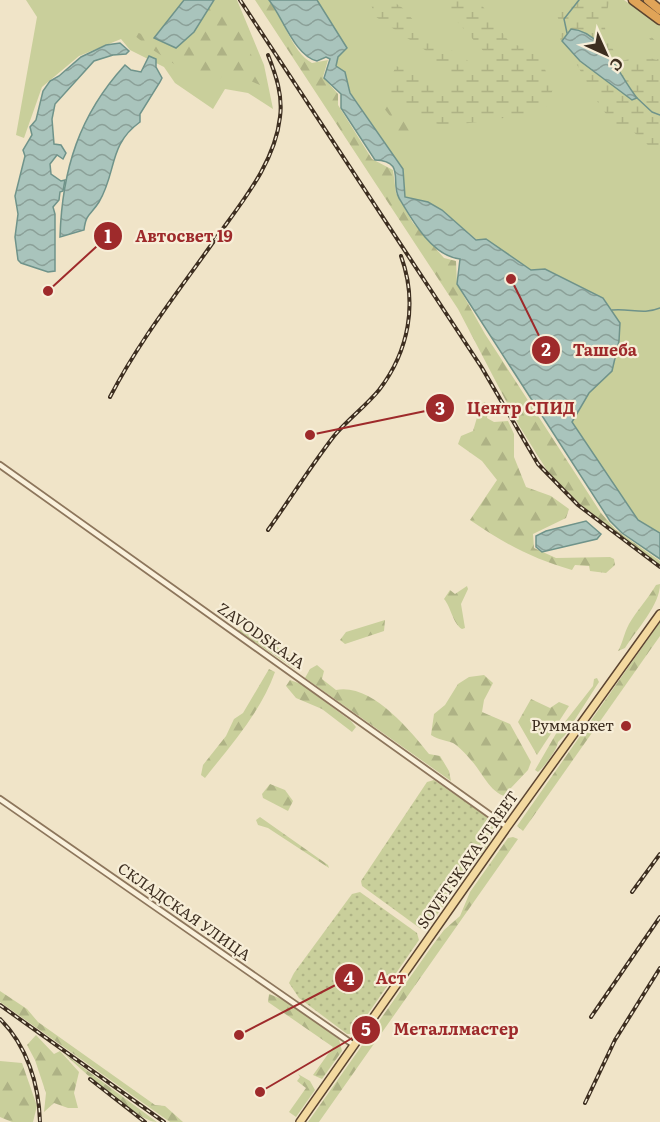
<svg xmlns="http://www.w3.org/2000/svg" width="660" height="1122" viewBox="0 0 660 1122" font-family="Literata,serif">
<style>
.grass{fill:#c9cf9b}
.forest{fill:url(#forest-firs)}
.wetland{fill:url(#wetland-marsh);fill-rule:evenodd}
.park{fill:url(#park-dots)}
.water{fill:url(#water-waves);stroke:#6f938a;stroke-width:1.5}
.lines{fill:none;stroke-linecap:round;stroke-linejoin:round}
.stream{stroke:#6f938a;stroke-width:1.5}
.street-casing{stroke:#8d765c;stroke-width:8}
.primary-casing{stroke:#5b4430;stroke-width:10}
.highway-casing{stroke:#5b4430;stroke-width:11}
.street{stroke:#faf1dc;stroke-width:4.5}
.primary{stroke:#f3d9a0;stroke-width:7}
.highway{stroke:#e0a458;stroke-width:8}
.rail-casing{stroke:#3d2e20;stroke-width:4}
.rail{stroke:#f7eed8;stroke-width:1.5;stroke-dasharray:4.5;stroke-linecap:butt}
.poi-dot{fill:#9e2a2b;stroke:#f7eed8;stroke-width:2}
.labels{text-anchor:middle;stroke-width:4.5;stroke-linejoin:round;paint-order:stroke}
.street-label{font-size:15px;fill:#3d2e20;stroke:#f7eed8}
.poi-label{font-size:15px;fill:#3d2e20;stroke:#f7eed8;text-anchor:end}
.leader{fill:none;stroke:#9e2a2b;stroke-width:2}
.callout-dot{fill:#9e2a2b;stroke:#f7eed8;stroke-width:2}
.mark-label{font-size:18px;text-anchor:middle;font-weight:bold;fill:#fff}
.callout-label{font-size:16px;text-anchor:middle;font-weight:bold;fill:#9e2a2b;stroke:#f7eed8;stroke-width:4.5;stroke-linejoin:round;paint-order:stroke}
</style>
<defs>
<pattern id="forest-firs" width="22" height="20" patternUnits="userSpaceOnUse" patternTransform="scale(1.5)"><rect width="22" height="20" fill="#c9cf9b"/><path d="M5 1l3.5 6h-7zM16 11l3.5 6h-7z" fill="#aeb285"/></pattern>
<pattern id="wetland-marsh" width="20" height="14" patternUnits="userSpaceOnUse" patternTransform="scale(1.5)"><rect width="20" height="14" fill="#c9cf9b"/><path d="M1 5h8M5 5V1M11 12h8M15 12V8" fill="none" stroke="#aeb285"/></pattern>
<pattern id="park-dots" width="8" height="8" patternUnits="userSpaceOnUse" patternTransform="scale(1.5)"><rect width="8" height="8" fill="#c9cf9b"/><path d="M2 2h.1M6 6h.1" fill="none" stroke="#aeb285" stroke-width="1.8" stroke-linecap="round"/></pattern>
<pattern id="water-waves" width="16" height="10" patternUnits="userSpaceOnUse" patternTransform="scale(1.5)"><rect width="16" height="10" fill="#a9c4bc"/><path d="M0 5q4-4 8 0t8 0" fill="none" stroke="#8ba098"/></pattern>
</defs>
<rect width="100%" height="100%" fill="#f0e4c8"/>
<g class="grass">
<polygon points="26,0 237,0 264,65 273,109 248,93 225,89 213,109 175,83 164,67 130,50 121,39 79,56 42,87 24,138 16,135 37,17"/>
<polygon points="317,0 624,0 660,25 660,533 638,520 572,422 589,393 612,371 619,341 620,324 603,298 545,269 531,270 486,239 477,240 442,210 428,202 405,197 403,169 350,92 345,72 336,66 338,57"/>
</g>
<g class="forest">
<polygon points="214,0 225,0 243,34 262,82 260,85 226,71 212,89 150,48 124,27 176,48 194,32"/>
<path d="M255,0H269C285,20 291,51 312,63L328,60L323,77L338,94V105L372,159L393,170L396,193L413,223L444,258L456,261L457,284L485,334L601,513L616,530L660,561V566L581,505L548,472L518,424L458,309Z"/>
<polygon points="385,102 389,103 400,114 405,106 411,106 406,120 410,121 422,110 425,114 418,126 423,133 421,135 404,131 395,136 386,124 394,121 383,107"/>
<path d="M485,402L488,407L487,418L494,422L508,421L514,434V457L526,487L551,496L569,509L566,518L533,534L534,548L556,558L610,557L614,559L615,565L606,573L590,571L589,566L575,565L572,570C533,559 503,543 470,520L497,480L482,461L458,444L461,436L473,431L481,404Z"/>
<path d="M660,584C660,605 637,629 625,648L618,651C623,642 624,633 629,624C637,610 648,599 656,585Z"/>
<path d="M467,586L468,589L461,604L465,628L462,629C453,624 451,607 444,599L450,590L455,594Z"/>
<polygon points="385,620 384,631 345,644 340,640 346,632"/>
<polygon points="660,622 660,636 523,831 517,826"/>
<polygon points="251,629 299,662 295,669 237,630"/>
<path d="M317,665L324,671L322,679L336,690C371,683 409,729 429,754L440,756L449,771L451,781L305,678L310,669Z"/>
<path d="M269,669L275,672C261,712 230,746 205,778L201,775L203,765L226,736L234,719L243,713Z"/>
<path d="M484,675L493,683L484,700L482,712L510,724L531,762L528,770L510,789L509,797C490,795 482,771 470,759C466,754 458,746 453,743C445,740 439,740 431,735L434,714L445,705L458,684L469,677Z"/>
<path d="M597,678L599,682L565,735L558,742C557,750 545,766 538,772L535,770L557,732L593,686L594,679Z"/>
<polygon points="290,680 301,684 351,721 356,727 352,732 322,709 296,698 286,686"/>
<polygon points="531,699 550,708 559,702 569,706 537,755 518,722"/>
<polygon points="270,784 285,790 293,801 288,811 263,798 262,794"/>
<polygon points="260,817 328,865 329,868 268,828 258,825 256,820"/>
<polygon points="513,837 518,839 319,1122 308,1122 432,946 444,930 460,916 470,892 508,838"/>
<polygon points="0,991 27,1009 38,1022 155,1105 165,1106 183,1122 170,1122 0,1002"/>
<polygon points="269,994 284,1000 339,1039 342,1051 322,1079 313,1075 333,1047 268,1002"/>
<polygon points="36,1035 54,1054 60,1051 79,1072 74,1093 78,1108 68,1108 54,1103 44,1112 46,1093 35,1060 27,1045"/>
<path d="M62,1052L157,1122C137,1122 79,1067 62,1052Z"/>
<polygon points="0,1061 22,1063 37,1106 33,1122 12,1122 0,1117"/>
<polygon points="298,1074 310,1081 315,1090 296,1117 289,1112 306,1088 297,1081 300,1077"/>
</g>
<g class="wetland">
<path d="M369,0H391L404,9L423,32L479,68L485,63L486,54L455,19L443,0H478L510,43L538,52L553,89L545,110C519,115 451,130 428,122C410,116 395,102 387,86L396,66L430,78L443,87L453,79L425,50L376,17Z"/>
<path d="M552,0H610C601,29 604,37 621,61L642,56L657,60L648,34L660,45V156L627,126L615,124L601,108L576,63L560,41L562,30ZM607,52L622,80L637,98L632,100L580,61Z"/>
</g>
<g class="park">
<polygon points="434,780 486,816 493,827 490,842 428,927 421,929 362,886 361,881 427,782"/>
<polygon points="360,892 417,933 419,940 354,1034 347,1034 299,998 289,983 294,973 352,894"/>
</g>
<g class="water">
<polygon points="184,0 214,0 194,32 176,48 154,38"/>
<path d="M269,0H317L347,48L338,57L336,66L345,72L350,93L403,169L405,197L428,202L442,210L476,240L486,239L531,270L545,269L603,298L620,323L619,341L612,371L589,393L572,422L638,520L660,533V559L622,533L610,521L457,284L460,259C432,256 412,220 399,198C390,182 406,161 375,160L341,108V94L324,78L330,59L326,57L317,61C295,56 283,18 269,0Z"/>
<path d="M571,29C603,31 619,76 637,98L632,100L580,61L562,41Z"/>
<polygon points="120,43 129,51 126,54 113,55 94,61 55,104 52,119 54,144 61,145 66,153 63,159 57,155 50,164 51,174 61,181 65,180 63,191 60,192 59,200 53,207 55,214 55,271 48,272 21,263 18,260 15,237 18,214 15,196 25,156 23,150 32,135 30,127 36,120 43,91 50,81 59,76 81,57 106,45"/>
<path d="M149,56L156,59V67L162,78L160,82L140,114V122C108,145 117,172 99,202C91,215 86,213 84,230L60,237C62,170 79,115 125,65L131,70L141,72Z"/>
<polygon points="586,521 601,534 597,539 542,552 536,547 536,536 546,531"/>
</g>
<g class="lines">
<g class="stream">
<polyline points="567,33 564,19 579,0"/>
<polyline points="637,98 652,112 660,115"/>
<path d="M612,310C629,308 644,315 660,308"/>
</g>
<g class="street-casing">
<g id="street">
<polyline points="0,465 507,827"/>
<polyline points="0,799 354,1045"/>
</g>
</g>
<g class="primary-casing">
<polyline id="primary" points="300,1122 507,827 660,614"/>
</g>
<g class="highway-casing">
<g id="highway">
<polyline points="633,0 660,20"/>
<polyline points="648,0 660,10"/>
</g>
</g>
<use href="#street" class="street"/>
<use href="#primary" class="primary"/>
<use href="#highway" class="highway"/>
<g class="rail-casing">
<g id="rail">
<polyline points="240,0 482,368 538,464 578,505 660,567"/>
<path d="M110,397C139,341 178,292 214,241C240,204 275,164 280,117C283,96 276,75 268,55"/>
<path d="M268,530C290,499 311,466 334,436C348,419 365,407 379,390C409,351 418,303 401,256"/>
<polyline points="632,892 660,854"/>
<polyline points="0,1005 164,1122"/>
<polyline points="591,1017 660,917"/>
<path d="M0,1019C27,1046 39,1084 40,1122"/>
<polyline points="90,1079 145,1122"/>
<polyline points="585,1103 615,1040 660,968"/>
</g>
</g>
<use href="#rail" class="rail"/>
</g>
<circle class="poi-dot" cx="626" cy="726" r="6"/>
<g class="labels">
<g class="street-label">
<text transform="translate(261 636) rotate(35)" y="5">ZAVODSKAJA</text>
<text transform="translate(468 860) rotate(-55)" y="5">SOVETSKAYA STREET</text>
<text transform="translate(184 912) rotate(35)" y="5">СКЛАДСКАЯ УЛИЦА</text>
</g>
<g class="poi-label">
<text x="614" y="731">Руммаркет</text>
</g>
</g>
<path class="leader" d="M48 291L108 236M511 279L546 350M310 435L440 408M239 1035L349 978M260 1092L366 1030"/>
<g class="callout-dot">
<circle cx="48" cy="291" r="6"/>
<circle cx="511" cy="279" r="6"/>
<circle cx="310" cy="435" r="6"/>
<circle cx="239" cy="1035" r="6"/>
<circle cx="260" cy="1092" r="6"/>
<circle cx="108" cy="236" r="15"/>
<circle cx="546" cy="350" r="15"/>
<circle cx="440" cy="408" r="15"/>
<circle cx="349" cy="978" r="15"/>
<circle cx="366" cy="1030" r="15"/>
</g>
<g class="mark-label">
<text x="108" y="243">1</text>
<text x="546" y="356">2</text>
<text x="440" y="415">3</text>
<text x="349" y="985">4</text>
<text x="366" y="1036">5</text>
</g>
<g class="callout-label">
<text x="184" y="242">Автосвет 19</text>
<text x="605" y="356">Ташеба</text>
<text x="521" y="414">Центр СПИД</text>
<text x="391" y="984">Аст</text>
<text x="456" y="1035">Металлмастер</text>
</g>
<g transform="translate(606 54) rotate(135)" stroke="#f7eed8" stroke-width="4.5" paint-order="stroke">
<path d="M0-4.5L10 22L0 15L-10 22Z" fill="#3d2e20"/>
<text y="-9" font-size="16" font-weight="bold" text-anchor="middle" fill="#3d2e20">С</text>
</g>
</svg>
